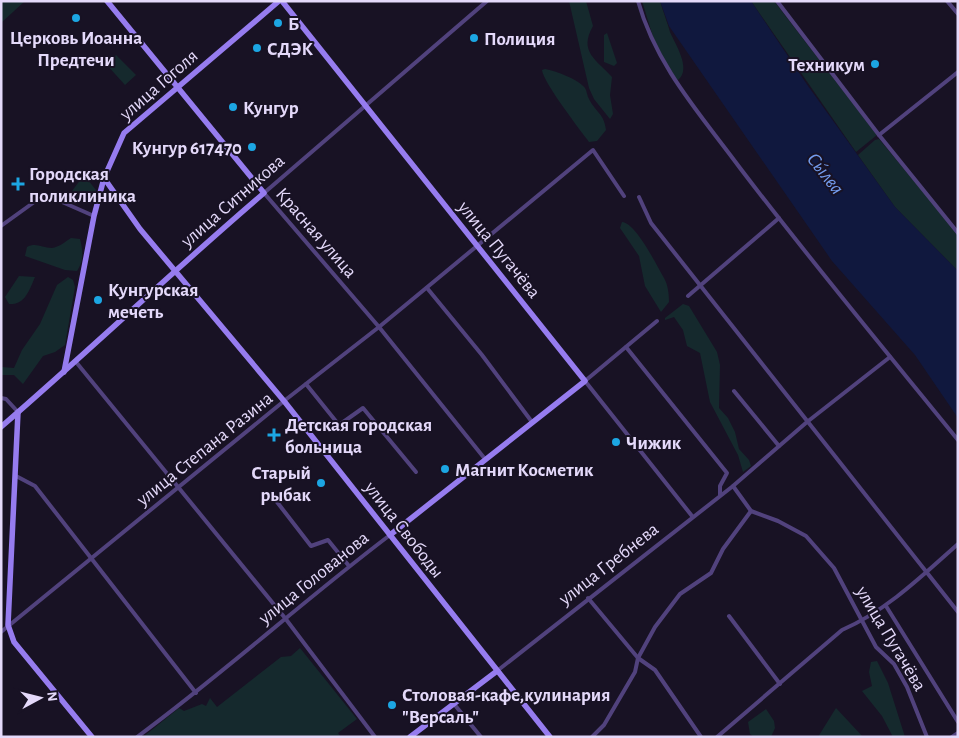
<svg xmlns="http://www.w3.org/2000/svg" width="959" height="738" viewBox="0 0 959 738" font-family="'Alegreya Sans',sans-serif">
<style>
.green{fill:#15292d}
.water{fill:#10183e}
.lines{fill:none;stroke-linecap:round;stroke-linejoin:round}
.street{stroke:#51427d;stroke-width:4}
.secondary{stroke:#967cef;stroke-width:5.5}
.poi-dot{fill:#1ca6e3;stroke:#181224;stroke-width:2}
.labels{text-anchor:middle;stroke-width:4;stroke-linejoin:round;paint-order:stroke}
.poi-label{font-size:19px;font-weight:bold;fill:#e4d9fa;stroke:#181224;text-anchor:start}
.street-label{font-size:19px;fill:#e4d9fa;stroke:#181224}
.water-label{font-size:20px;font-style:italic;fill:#749cee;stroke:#181224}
</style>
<rect width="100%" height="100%" fill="#181224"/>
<g class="green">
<polygon points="1,1 25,1 1,23"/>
<path d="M569,1H586L593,26C578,52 597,60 612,77L610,95L613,114L610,119L594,99L589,88Z"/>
<path d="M642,1H660C663,11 667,22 670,32C675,44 692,69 678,80L673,76L654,40Z"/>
<polygon points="751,1 774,1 877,135 856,152"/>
<polygon points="607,33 617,63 614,66 604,62 604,35"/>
<polygon points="116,55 136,75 125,85 106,64"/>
<path d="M545,69C556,71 578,79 585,88C587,91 587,96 589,99C596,113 604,113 606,130L597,141L589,142C580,130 543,82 542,70Z"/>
<polygon points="879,139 958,234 958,271 895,207 858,155 875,140"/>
<polygon points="84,175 96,190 92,199 84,203 72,200 69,195"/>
<path d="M622,222C636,223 657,266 664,278C668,285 669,294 669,302L661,312L645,286L639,256L620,228Z"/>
<path d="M71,238L80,239C83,251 84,261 77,271L65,270L25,256L27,247C36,242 42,248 52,248C59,247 65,242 71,238Z"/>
<path d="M19,276L35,277C29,291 25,305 9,304L5,297Z"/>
<polygon points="68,277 73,280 75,287 65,345 55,352 43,356 23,384 14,375 1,375 2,367 14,368 22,350 40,324 57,285"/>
<polygon points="683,304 689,306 717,352 720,365 719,408 728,418 735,432 739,449 749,460 751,466 743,472 738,455 710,402 700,353 687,346 683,330 674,317 665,320 665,318"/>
<polygon points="300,648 357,719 338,733 341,737 143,737 179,708 184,711 202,704 206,706 210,698 217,707 281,657 291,656"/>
<polygon points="877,661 888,683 905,737 893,737 882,716 862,691 872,686 869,672 871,662"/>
<polygon points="836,708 863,737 818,737"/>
<polygon points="766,709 774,721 775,728 771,737 754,737 750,734 748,722"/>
</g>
<polygon class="water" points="660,1 751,1 808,86 895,207 958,271 958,418 915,355 832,261 669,26"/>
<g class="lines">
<g class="street">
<path d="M638,1C656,66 701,115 740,168C810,260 885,350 958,440"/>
<polyline points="777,1 879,135 958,233"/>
<polyline points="947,1 958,14"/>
<polyline points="879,135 958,72"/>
<polyline points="639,197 651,223 958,612"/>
<polyline points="1,226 37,200 53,198 94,216"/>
<polyline points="427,288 482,355 532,422"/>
<polyline points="688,296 779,218"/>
<polyline points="657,321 585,381 692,516"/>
<polyline points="626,347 727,473 720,486 720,495"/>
<polyline points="76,362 285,618 375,737"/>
<polyline points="306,384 339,425 363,408 416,472"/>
<polyline points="734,391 779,446"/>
<polyline points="1,398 6,399 18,412"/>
<polyline points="485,459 379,327 264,193 487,1"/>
<polyline points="16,476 35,486 196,693"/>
<polyline points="733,486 751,511 778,521 806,536 834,568 876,647 894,664 907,687 927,737"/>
<polyline points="277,502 311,546 328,540 349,566"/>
<polyline points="588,598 638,658 655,670 701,737"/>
<polyline points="886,606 958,722"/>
<polyline points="729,616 780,684"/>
<polyline points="1,632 284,401 379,327 593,150 624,196"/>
<polyline points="497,671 733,486 807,422 890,357"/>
<polyline points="454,704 481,737"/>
<path d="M137,737C224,673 304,600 390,535"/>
<polyline points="592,737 604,725 635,672 638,658 655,627 680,594 711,573 723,549 751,511"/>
<path d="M717,737L842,630C886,611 922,576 958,544"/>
<polyline points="952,737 958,733"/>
</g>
<g class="secondary">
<polyline points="282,1 585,381 390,535"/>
<polyline points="104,178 140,229 284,401 550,737"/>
<polyline points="64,372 94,216 104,178 124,133 279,1"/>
<polyline points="18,412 8,625 14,642 92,737"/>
<path d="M1,427C90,350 175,269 264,193L107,1"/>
<polyline points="410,737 497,671"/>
</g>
</g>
<g class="poi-dot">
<circle cx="76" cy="18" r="5"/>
<circle cx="278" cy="23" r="5"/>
<circle cx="474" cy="38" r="5"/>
<circle cx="257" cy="48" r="5"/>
<circle cx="875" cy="64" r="5"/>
<circle cx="233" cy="107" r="5"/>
<circle cx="252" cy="147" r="5"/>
<path d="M15.5 176.5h5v5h5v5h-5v5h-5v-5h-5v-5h5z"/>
<circle cx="98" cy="300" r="5"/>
<path d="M271.5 427.5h5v5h5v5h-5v5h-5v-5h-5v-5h5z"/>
<circle cx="616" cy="442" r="5"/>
<circle cx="445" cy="469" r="5"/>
<circle cx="321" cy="483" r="5"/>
<circle cx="392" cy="705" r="5"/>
</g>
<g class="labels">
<g class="poi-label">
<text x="288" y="30">Б</text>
<text x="76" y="44" text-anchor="middle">Церковь Иоанна<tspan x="76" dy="22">Предтечи</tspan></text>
<text x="484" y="45">Полиция</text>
<text x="267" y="55">СДЭК</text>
<text x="865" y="71" text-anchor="end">Техникум</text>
<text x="243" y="114">Кунгур</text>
<text x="242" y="154" text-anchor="end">Кунгур 617470</text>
<text x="29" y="180">Городская<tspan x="29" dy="22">поликлиника</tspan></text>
<text x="108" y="296">Кунгурская<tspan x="108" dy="22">мечеть</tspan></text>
<text x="285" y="431">Детская городская<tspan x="285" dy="22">больница</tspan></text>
<text x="626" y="449">Чижик</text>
<text x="455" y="476">Магнит Косметик</text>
<text x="311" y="479" text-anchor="end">Старый<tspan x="311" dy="22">рыбак</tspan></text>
<text x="402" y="701">Столовая-кафе,кулинария<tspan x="402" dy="22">"Версаль"</tspan></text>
</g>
<g class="street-label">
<text transform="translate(158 84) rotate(-41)" y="7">улица Гоголя</text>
<text transform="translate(232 200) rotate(-41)" y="7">улица Ситникова</text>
<text transform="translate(317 232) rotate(49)" y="7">Красная улица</text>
<text transform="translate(500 249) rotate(51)" y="7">улица Пугачёва</text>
<text transform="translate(204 448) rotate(-39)" y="7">улица Степана Разина</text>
<text transform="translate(405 529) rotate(52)" y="7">улица Свободы</text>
<text transform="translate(608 563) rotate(-38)" y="7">улица Гребнева</text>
<text transform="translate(313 577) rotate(-39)" y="7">улица Голованова</text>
<text transform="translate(892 638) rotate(59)" y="7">улица Пугачёва</text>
</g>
<g class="water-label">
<text transform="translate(826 173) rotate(52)" y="7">Сы́лва</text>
</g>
</g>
<rect width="959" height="738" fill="none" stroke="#e4d9fa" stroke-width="5"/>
<g transform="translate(40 698) rotate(83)" stroke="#181224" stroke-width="4" paint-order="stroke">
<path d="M0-4L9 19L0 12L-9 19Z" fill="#e4d9fa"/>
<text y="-8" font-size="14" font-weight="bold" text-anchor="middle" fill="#e4d9fa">N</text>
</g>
</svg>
